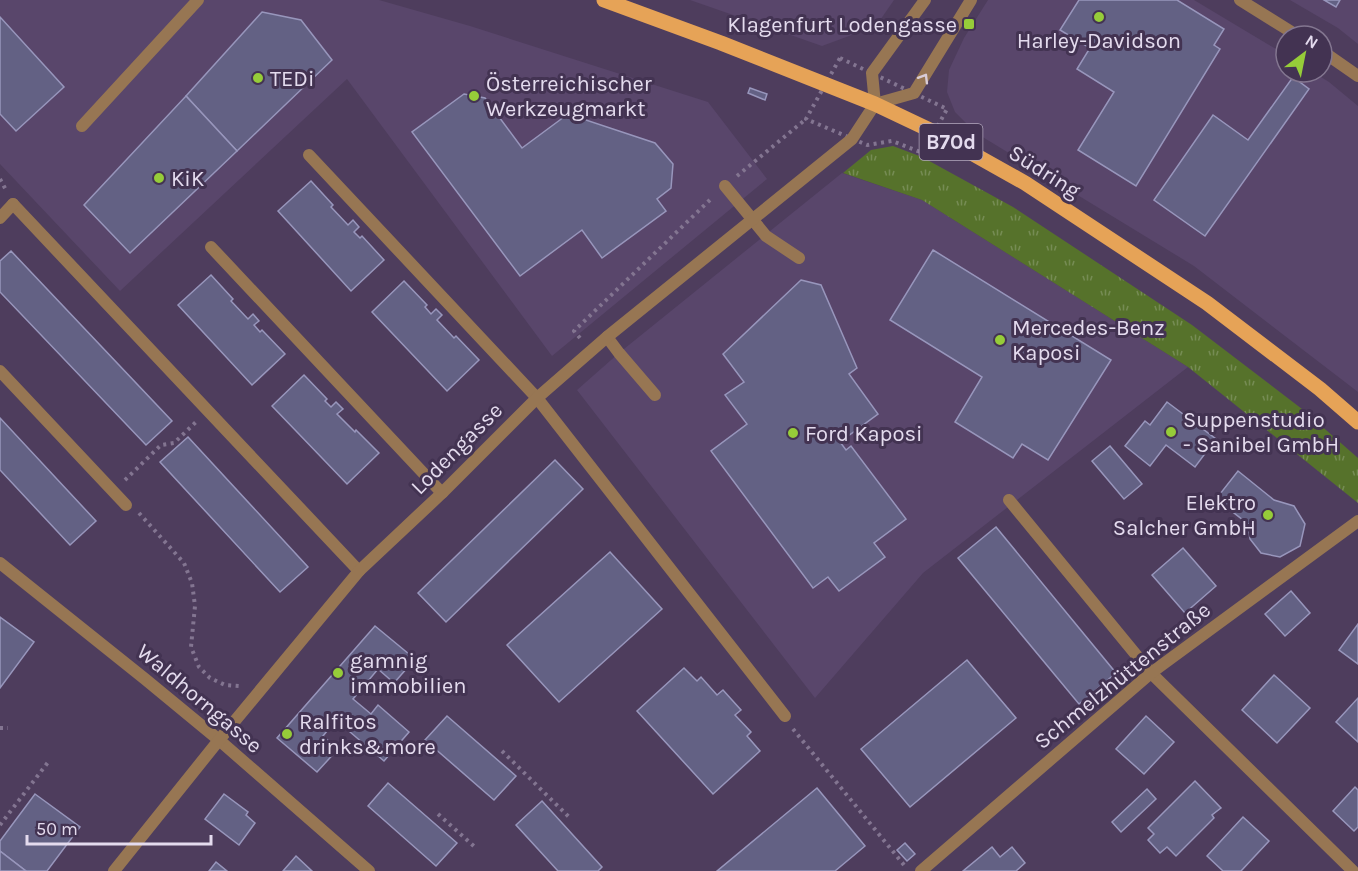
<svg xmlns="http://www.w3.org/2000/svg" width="1358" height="871" viewBox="0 0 1358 871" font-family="Karla,sans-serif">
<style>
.built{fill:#59466b}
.grass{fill:url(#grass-tufts)}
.building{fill:#636184;stroke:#9896bc;stroke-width:1.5}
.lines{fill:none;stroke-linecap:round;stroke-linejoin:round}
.path{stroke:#837591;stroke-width:4;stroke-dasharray:3 4.5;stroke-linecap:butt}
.service{stroke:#977653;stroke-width:12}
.minor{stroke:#977653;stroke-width:12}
.primary{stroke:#e6a357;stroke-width:15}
.oneway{stroke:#d8ccd7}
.poi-dot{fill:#96cc39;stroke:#433352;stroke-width:2}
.labels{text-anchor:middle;stroke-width:6;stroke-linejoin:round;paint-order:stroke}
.shield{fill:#433352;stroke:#b4a9bf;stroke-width:1.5}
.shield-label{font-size:21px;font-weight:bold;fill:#e4dbee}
.poi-label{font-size:22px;fill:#e4dbee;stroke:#433352;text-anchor:start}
.street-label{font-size:22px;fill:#e4dbee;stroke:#433352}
</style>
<defs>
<pattern id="grass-tufts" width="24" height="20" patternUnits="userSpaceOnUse" patternTransform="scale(1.5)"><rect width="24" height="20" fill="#56722b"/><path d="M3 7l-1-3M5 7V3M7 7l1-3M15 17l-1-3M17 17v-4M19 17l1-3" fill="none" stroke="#768c54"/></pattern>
</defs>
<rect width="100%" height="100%" fill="#4e3d5d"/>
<g class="built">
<polygon points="0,0 379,0 470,26 708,102 767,179 552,356 347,79 120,291 0,164"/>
<polygon points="690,0 894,0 876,26 822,46"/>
<polygon points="988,0 1194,0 1286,55 1286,72 1313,72 1329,82 1358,106 1358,392 1194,266 976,133 955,112 947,92 949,70 964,38"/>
<polygon points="1290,0 1358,0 1358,44 1338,28"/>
<polygon points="842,173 922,200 1188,367 923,573 815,698 577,390 619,353"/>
</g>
<polygon class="grass" points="893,146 922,157 1013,207 1192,325 1302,409 1358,458 1358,503 1188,367 922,200 843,173 871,150"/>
<g class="building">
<polygon points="1079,0 1177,0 1224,29 1214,45 1220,49 1136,186 1078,150 1114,92 1077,69 1090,48 1060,30"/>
<polygon points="1324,0 1340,0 1336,7"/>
<polygon points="262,12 301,20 332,60 237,151 186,96"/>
<polygon points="0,17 64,87 16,131 0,114"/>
<polygon points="1293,77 1309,89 1205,236 1154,200 1213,115 1248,140"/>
<polygon points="750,88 767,94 765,100 748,93"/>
<polygon points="464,94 485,98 522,148 568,114 655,143 673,164 671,188 657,199 666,211 602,258 582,230 520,276 412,132"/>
<polygon points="186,96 237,151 130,253 84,205"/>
<polygon points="311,181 333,205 331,207 348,225 353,220 359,227 354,232 360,238 362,236 384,260 351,291 278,211"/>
<polygon points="933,250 1111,360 1048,460 1022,444 1013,458 955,422 982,377 890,320"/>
<polygon points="11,251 172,421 146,445 0,292 0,261"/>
<polygon points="211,275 233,299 231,301 248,319 253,314 259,321 254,325 260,332 262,330 285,354 252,385 178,305"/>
<polygon points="801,280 821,285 857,368 849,374 878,414 840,442 846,450 851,446 906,519 874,543 885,557 839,591 828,577 813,588 711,451 747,424 725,395 744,382 723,354"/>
<polygon points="404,281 427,305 425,307 431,314 436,309 442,315 437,320 454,338 456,336 479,360 447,391 372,312"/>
<polygon points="304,375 327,399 325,401 331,407 336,402 343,409 337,414 355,432 356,430 379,453 347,484 272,406"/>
<polygon points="1167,402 1216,439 1195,467 1166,445 1150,466 1125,446 1145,421 1150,425"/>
<polygon points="0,418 96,521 70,545 0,470"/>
<polygon points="188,437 308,567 280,592 160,462"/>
<polygon points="1110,446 1142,484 1124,499 1092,461"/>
<polygon points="555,460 583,489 446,622 418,593"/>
<polygon points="1238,471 1274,500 1294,506 1305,524 1300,546 1280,557 1261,553 1250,539 1248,524 1216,499"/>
<polygon points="996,527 1116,673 1079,704 958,558"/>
<polygon points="1183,548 1216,586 1185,613 1152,575"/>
<polygon points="610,552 662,609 559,702 507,645"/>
<polygon points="1291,591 1310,613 1285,636 1265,614"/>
<polygon points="0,617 34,642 0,688"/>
<polygon points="1358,624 1358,664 1339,650"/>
<polygon points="375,626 415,659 394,683 378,669 353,699 371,714 378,705 409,732 384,761 336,720 323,736 338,749 317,772 277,738"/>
<polygon points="967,660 1016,718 910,807 861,749"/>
<polygon points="684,668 697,681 701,677 717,695 723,690 741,710 735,715 751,732 747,736 760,751 713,794 637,711"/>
<polygon points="1274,675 1310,708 1277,743 1242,710"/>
<polygon points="1358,698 1358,742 1336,722"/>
<polygon points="447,716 516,776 494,800 425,740"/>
<polygon points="1146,716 1174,742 1144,774 1116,749"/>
<polygon points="1195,781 1221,808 1212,815 1214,818 1176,856 1167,847 1160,853 1148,840 1154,834 1148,828"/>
<polygon points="388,783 457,843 436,866 368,806"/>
<polygon points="1355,787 1358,790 1358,827 1354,831 1333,811"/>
<polygon points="817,788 865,846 835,871 717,871"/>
<polygon points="1147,789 1156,799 1121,832 1112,822"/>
<polygon points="35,794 80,827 47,871 26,871 0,851 0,841"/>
<polygon points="224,794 248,812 246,815 255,823 239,845 205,819"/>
<polygon points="542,801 602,867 598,871 558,871 516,825"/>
<polygon points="1243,817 1269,841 1241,871 1223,871 1207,856"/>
<polygon points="905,843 915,854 907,861 897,850"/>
<polygon points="992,847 1000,857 1012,847 1025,863 1016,871 963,871"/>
<polygon points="0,851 26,871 0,871"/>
<polygon points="296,856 312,871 283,871"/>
<polygon points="216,862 227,871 209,871"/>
</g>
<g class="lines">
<g class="path">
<polygon points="840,58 947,109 923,153 892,141 867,145 806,119"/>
<polyline points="737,176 806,119"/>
<polyline points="0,179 6,190"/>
<polyline points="580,338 574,331 713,197"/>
<polyline points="125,480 161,445 174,443 196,422"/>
<polyline points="139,513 184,563 192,583 195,606 191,647 199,667 210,678 225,685 239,686"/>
<polyline points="0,728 8,728"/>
<polyline points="793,729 904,865"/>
<polyline points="502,751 570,818"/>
<polyline points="438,814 477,849"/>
<polyline points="0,825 49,761"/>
</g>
<g class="service">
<polyline points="82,126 198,0"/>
<polyline points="309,155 537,398 785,716"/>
<polyline points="725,186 766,236 799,258"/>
<polyline points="13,204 359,571"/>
<polyline points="211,247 442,493"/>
<polyline points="607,337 619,353 655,395"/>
<polyline points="0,371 126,505"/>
</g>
<g class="minor">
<polyline points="1240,0 1298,36"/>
<polyline points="1322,51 1358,76"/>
<polyline points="875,104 914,93 971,0"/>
<polyline points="0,218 13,204"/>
<polyline points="1009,500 1151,673 1353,871"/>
<polyline points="0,563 145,679 219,740 369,871"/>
<polyline points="114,871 219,740 359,571 442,493 537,398 607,337 852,139 875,104 872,73 925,0"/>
<polyline points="921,871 1151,673 1358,521"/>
</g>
<polyline class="primary" points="604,0 721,43 875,104 934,132 1025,183 1207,303 1320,389 1358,422"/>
</g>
<defs><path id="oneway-chevron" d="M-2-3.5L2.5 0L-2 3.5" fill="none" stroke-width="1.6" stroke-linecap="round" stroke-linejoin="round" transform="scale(1.5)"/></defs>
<use class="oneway" href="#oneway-chevron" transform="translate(924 78) rotate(-59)"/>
<g class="poi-dot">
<circle cx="1099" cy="17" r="6"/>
<rect x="963" y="18" width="12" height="12" rx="3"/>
<circle cx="258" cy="78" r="6"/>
<circle cx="474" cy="96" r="6"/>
<circle cx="159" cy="178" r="6"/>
<circle cx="1000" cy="340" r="6"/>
<circle cx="1171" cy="432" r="6"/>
<circle cx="793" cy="433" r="6"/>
<circle cx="1268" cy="515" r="6"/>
<circle cx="338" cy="673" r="6"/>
<circle cx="287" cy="734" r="6"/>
</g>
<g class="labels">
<rect class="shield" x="919.5" y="124" width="63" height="36" rx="4.5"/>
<g class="shield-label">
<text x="951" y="149">B70d</text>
</g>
<g class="poi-label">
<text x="957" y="32" text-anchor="end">Klagenfurt Lodengasse</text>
<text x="1099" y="48" text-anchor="middle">Harley-Davidson</text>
<text x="270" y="86">TEDi</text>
<text x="486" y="91">Österreichischer<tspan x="486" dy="25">Werkzeugmarkt</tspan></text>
<text x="171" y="186">KiK</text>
<text x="1012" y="335">Mercedes-Benz<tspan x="1012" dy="25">Kaposi</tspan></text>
<text x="1183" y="427">Suppenstudio<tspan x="1183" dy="25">- Sanibel GmbH</tspan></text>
<text x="805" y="441">Ford Kaposi</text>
<text x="1256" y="510" text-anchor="end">Elektro<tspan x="1256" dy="25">Salcher GmbH</tspan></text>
<text x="350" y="668">gamnig<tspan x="350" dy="25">immobilien</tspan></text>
<text x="299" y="729">Ralfitos<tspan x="299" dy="25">drinks&amp;more</tspan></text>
</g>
<g class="street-label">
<text transform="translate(1045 171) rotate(32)" y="8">Südring</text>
<text transform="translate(456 448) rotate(-45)" y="8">Lodengasse</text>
<text transform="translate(1122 675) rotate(-39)" y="8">Schmelzhüttenstraße</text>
<text transform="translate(200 698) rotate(40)" y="8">Waldhorngasse</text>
</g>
</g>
<g transform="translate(1304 54) rotate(32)"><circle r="28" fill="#433352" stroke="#837690" stroke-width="1.5"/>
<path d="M0-4.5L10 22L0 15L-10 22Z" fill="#96cc39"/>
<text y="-9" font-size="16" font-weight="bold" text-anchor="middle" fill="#e4dbee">N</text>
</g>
<path d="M27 835v9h184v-9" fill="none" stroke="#e4dbee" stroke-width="3"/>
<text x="36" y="835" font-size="18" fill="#e4dbee" stroke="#433352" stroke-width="4.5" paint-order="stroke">50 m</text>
</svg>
